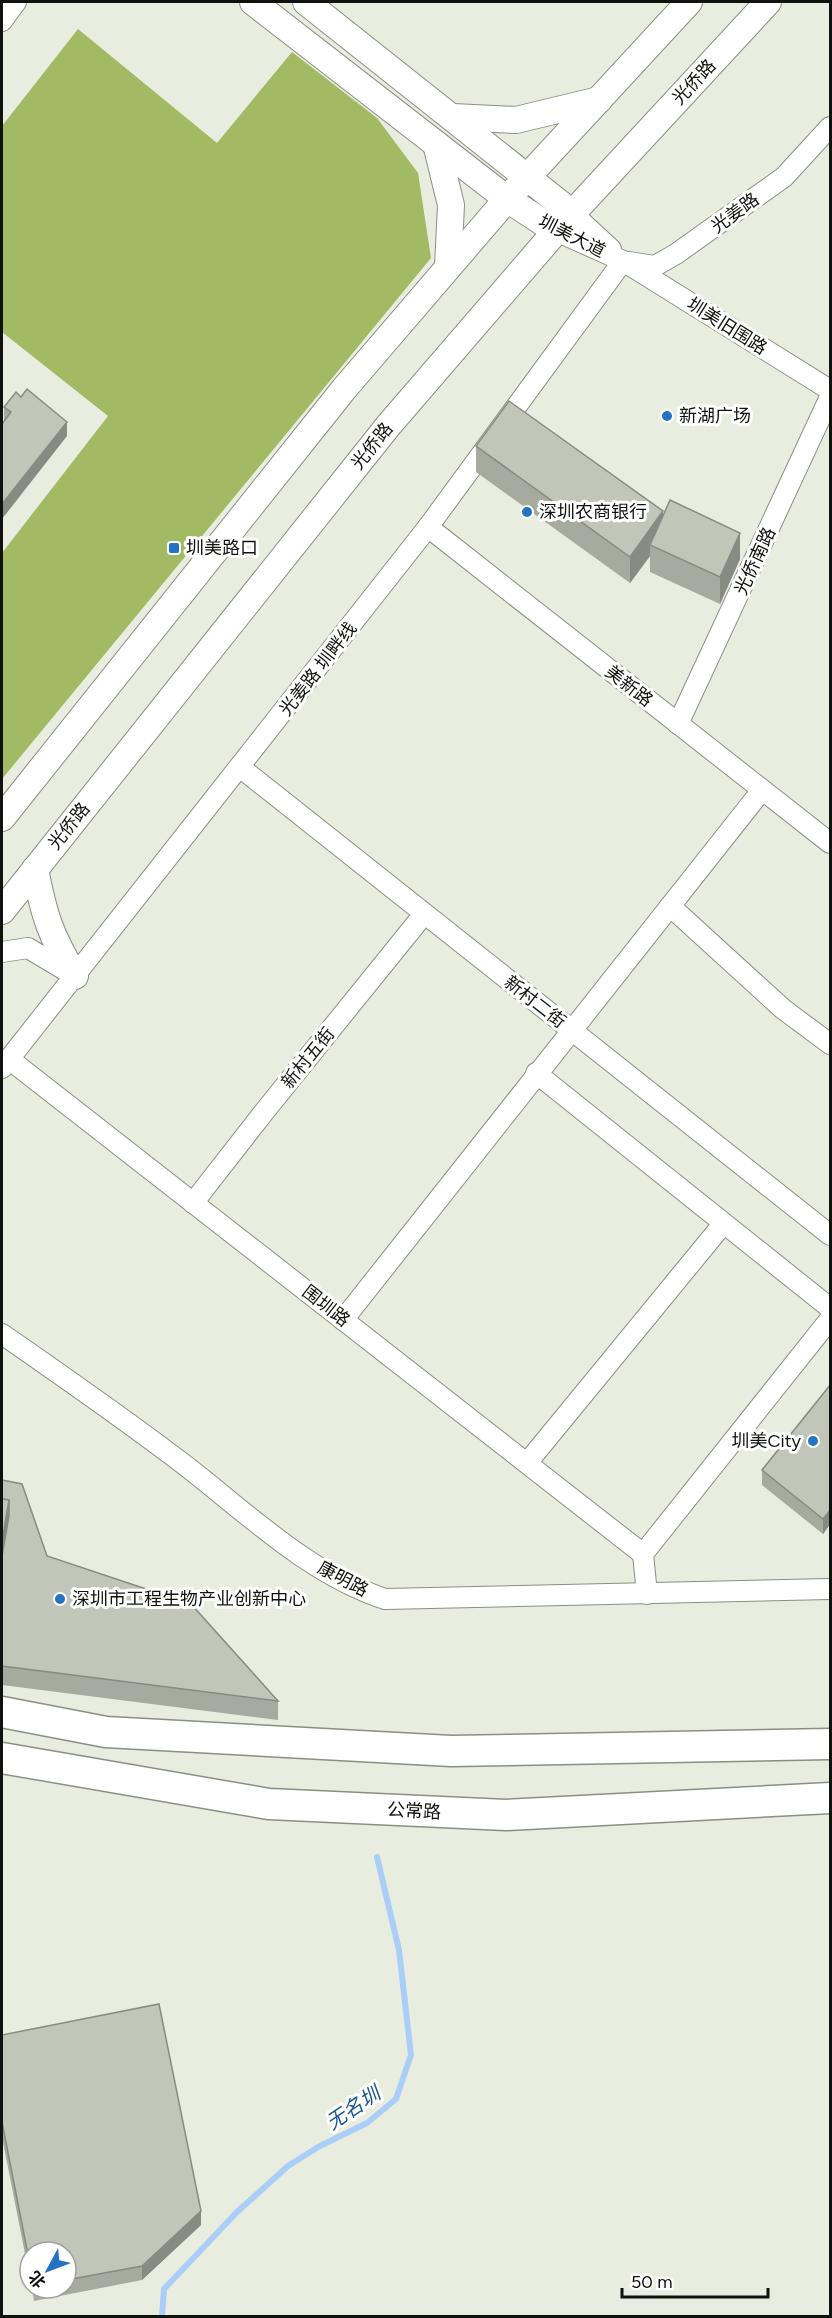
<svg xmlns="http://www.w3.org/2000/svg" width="832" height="2318" viewBox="0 0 832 2318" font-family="Figtree,'Noto Sans SC',sans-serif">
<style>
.forest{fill:#a1ba63}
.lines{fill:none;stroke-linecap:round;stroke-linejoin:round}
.stream{stroke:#aacef7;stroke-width:6}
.minor-casing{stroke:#8b8f82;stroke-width:22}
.major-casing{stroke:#8b8f82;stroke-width:28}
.highway-casing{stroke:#8b8f82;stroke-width:33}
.minor{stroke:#fff;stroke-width:20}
.major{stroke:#fff;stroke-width:26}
.highway{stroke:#fff;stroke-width:30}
.wall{fill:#a7aa9f}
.shaded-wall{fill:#888b82}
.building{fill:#c2c6b9;stroke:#888b82;stroke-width:1.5}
.poi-dot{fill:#2472c2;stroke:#fff;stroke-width:2}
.labels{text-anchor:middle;stroke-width:6;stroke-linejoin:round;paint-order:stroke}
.street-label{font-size:18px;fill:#10120d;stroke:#fff}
.poi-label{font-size:18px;fill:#10120d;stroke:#fff;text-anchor:start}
.water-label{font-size:20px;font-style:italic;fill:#185593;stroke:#fff}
</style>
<rect width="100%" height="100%" fill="#e8eddf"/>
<polygon class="forest" points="78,29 217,143 292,52 377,118 418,173 431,258 2,779 2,553 108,416 2,332 2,126"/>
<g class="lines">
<polyline class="stream" points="162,2316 164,2289 237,2212 288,2166 318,2147 367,2123 396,2099 411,2055 399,1950 377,1857"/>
<g class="minor-casing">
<g id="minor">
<polyline points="2,21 16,2"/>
<polyline points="572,213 611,249"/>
<polyline points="556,231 623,261 830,390"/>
<polyline points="629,262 655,266 676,254 784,177 830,127"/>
<polyline points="428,527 830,843"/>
<polyline points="678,724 830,397"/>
<polyline points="241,768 830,1235"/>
<polyline points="670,906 783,1009 830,1044"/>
<polyline points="2,952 28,948 75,976"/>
<polyline points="9,1059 643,1554"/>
<polyline points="2,1068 428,527 623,261"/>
<polyline points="536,1073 830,1308"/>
<polyline points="193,1203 264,1112 424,914"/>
<polyline points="343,1320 762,790"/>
<path d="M2,1334C64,1377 126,1420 186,1466C248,1514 309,1574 385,1599L830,1589"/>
<polyline points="527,1463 723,1224"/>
<polyline points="647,1594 643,1554 830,1319"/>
</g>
</g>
<g class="major-casing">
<g id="major">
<polyline points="253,2 507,199 556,231"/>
<polyline points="306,2 572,213"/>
<polyline points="453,117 516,120 599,100"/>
<polyline points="436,144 451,205 448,266"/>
<polyline points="2,818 344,389 507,199 689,2"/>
<path d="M35,869C44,915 50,935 75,976"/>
<polyline points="2,911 388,426 556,231 768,2"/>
</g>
</g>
<g class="highway-casing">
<g id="highway">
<polyline points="2,1712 106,1732 451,1751 830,1744"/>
<polyline points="2,1758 269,1804 506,1815 830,1798"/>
</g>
</g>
<use href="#minor" class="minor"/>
<use href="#major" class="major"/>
<use href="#highway" class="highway"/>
</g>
<g class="wall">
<polygon points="4,407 67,436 4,421"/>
<polygon points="476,446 663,517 740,559 720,604 650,572 650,556 630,583 476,472"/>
<polygon points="831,1384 831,1523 823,1534 762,1485 762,1470"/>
<polygon points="2,1480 47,1556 278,1701 278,1720 2,1685"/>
<polygon points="2,2035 201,2225 142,2280 34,2301 32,2288 66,2288 66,2252 30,2252 30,2279 2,2137"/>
</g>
<g class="shaded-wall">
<polygon points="67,422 67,436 2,519 2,504"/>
<polygon points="663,511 663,537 650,545 650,556 630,583 630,557"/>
<polygon points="740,533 740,559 720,604 720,577"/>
<polygon points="9,1500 9,1535 2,1575 2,1541"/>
<polygon points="831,1509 831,1523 823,1534 823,1519"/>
<polygon points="201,2211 201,2225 142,2280 142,2266"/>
</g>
<g class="building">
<polygon points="27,389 67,422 2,504 2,424 11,412 4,407 16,392 21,397"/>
<polygon points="509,401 663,511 630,557 476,446"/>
<polygon points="670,500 740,533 720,577 650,545"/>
<polygon points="831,1384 831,1509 823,1519 762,1470"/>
<polygon points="2,1480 22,1484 47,1556 191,1604 278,1701 2,1666 2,1556 9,1516 9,1500 2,1499"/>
<polygon points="2,1499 9,1500 2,1541"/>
<polygon points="159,2004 201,2211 142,2266 66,2280 66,2252 30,2252 30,2265 2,2122 2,2035"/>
</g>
<g class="poi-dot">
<circle cx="667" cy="416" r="6"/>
<circle cx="527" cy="512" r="6"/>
<rect x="168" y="542" width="12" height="12" rx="3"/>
<circle cx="813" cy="1441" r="6"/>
<circle cx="60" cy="1599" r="6"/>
</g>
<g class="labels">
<g class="street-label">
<text transform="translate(694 82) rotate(-47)" y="6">光侨路</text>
<text transform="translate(735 213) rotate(-36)" y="6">光姜路</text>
<text transform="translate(572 236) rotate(27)" y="6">圳美大道</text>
<text transform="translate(727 326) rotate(32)" y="6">圳美旧围路</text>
<text transform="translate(372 446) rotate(-51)" y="6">光侨路</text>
<text transform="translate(755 561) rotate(-65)" y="6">光侨南路</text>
<text transform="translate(318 669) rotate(-52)" y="6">光姜路 圳畔线</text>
<text transform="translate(629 686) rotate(38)" y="6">美新路</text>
<text transform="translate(69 826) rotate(-51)" y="6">光侨路</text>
<text transform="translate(535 1002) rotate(38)" y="6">新村二街</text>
<text transform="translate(308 1058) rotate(-51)" y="6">新村五街</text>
<text transform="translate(326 1306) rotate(38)" y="6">围圳路</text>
<text transform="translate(343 1579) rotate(28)" y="6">康明路</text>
<text transform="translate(414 1811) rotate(3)" y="6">公常路</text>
</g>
<g class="poi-label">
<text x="679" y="422">新湖广场</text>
<text x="539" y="518">深圳农商银行</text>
<text x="186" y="554">圳美路口</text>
<text x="801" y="1447" text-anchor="end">圳美City</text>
<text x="72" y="1605">深圳市工程生物产业创新中心</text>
</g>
<g class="water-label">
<text transform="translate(353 2108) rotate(-34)" y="7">无名圳</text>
</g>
</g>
<rect width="832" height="2318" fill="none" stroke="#10120d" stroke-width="6"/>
<g transform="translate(48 2270) rotate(229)"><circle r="28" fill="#ffffff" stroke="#9fa09e" stroke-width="1.5"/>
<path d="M0-4.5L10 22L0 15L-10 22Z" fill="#2472c2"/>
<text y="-9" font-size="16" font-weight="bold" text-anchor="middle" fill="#10120d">北</text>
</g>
<path d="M622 2288v9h146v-9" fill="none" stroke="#10120d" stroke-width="3"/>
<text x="631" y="2288" font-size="18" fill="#10120d" stroke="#ffffff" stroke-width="4.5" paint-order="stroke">50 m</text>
</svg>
